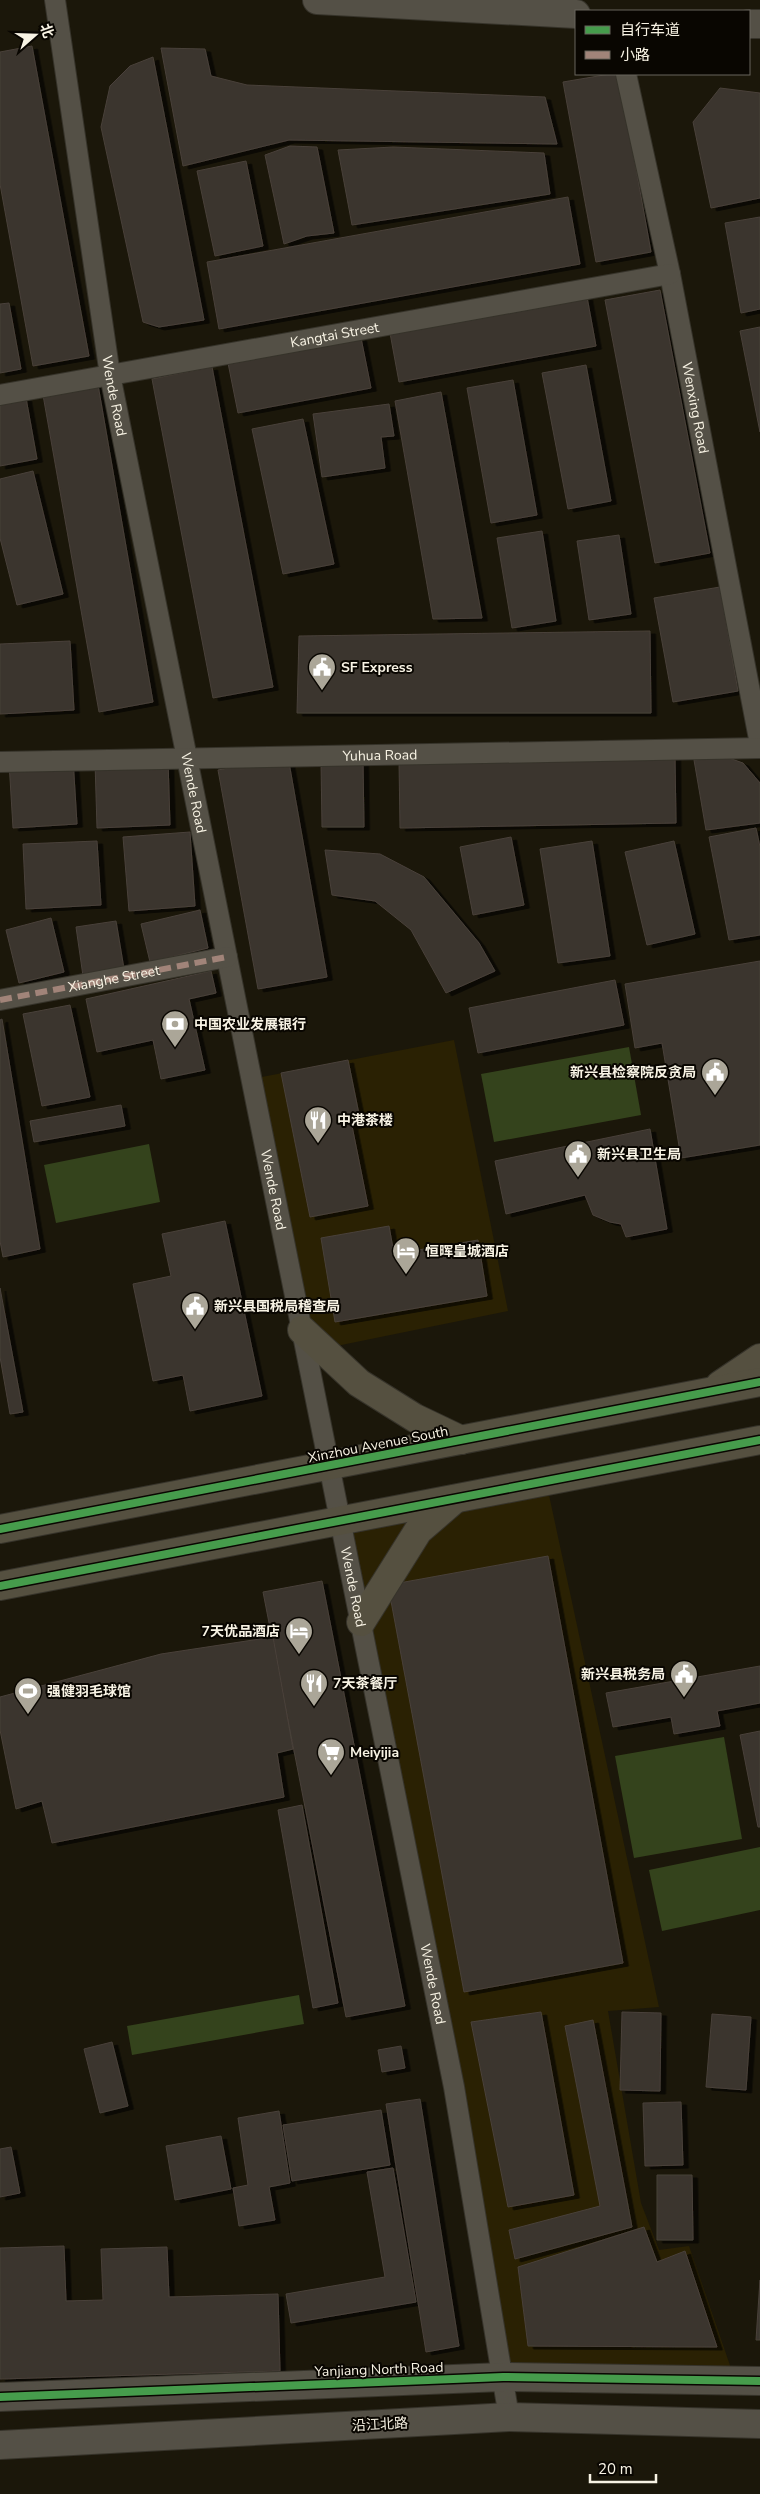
<svg xmlns="http://www.w3.org/2000/svg" width="760" height="2494" viewBox="0 0 760 2494" font-family="'Nunito Sans','Noto Sans SC',sans-serif">
<style>
.built{fill:#2a2103}
.green{fill:#34431c}
.building{fill:#3b342d;stroke:#49413a;filter:url(#shadow)}
.lines{fill:none;stroke-linecap:round;stroke-linejoin:round}
.street-casing{stroke:#36332a;stroke-width:22}
.secondary-casing{stroke:#36332a;stroke-width:30}
.primary-casing{stroke:#36332a;stroke-width:30}
.street{stroke:#545046;stroke-width:20}
.secondary{stroke:#545046;stroke-width:28}
.primary{stroke:#555040;stroke-width:28}
.quiet{stroke:#a18479;stroke-width:6;stroke-dasharray:12 6;stroke-linecap:butt}
.cycleway-casing{stroke:#090601;stroke-width:11}
.cycleway{stroke:#469c4c;stroke-width:8}
.labels{text-anchor:middle;stroke-width:4;stroke-linejoin:round;paint-order:stroke}
.street-label{font-size:14px;fill:#f8f3e4;stroke:#090601}
.poi-label{font-size:14px;font-weight:bold;fill:#f8f3e4;stroke:#090601;text-anchor:start}
</style>
<defs>
<filter id="shadow"><feDropShadow dx="5.5" dy="3" stdDeviation="0" flood-color="#0009"/></filter>
</defs>
<rect width="100%" height="100%" fill="#1b170a"/>
<g class="built">
<polygon points="454,1040 508,1311 307,1352 252,1079"/>
<polygon points="546,1481 659,2007 608,2011 641,2203 659,2250 689,2246 735,2380 503,2377 340,1520"/>
</g>
<g class="green">
<polygon points="629,1047 641,1115 494,1142 481,1074"/>
<polygon points="149,1144 160,1202 56,1223 44,1165"/>
<polygon points="724,1737 742,1839 634,1858 615,1756"/>
<polygon points="760,1847 760,1910 662,1931 649,1870"/>
<polygon points="299,1995 304,2024 132,2055 127,2026"/>
</g>
<g class="building">
<polygon points="32,46 89,356 33,366 0,184 0,52"/>
<polygon points="161,48 205,49 211,76 247,85 545,97 557,144 289,140 183,166"/>
<polygon points="153,57 204,320 159,327 143,322 101,127 110,86 130,66"/>
<polygon points="610,74 619,74 651,252 596,262 563,82"/>
<polygon points="720,88 760,93 760,198 711,208 693,122"/>
<polygon points="290,146 317,147 334,233 307,236 284,244 265,155"/>
<polygon points="393,147 544,153 550,194 352,225 338,150"/>
<polygon points="246,161 263,246 215,256 197,171"/>
<polygon points="568,197 580,264 219,329 207,262"/>
<polygon points="760,217 760,309 741,313 725,223"/>
<polygon points="660,290 710,553 655,563 605,300"/>
<polygon points="587,297 596,346 399,382 390,333"/>
<polygon points="9,303 21,369 0,373 0,304"/>
<polygon points="760,327 760,432 740,331"/>
<polygon points="361,338 371,388 238,413 228,363"/>
<polygon points="586,365 611,501 568,509 542,373"/>
<polygon points="212,367 273,687 213,698 152,379"/>
<polygon points="513,380 537,515 491,523 467,388"/>
<polygon points="98,385 153,702 99,712 43,395"/>
<polygon points="441,392 482,618 433,619 395,401"/>
<polygon points="26,398 37,459 0,466 0,403"/>
<polygon points="389,404 394,436 381,437 385,468 322,477 313,414"/>
<polygon points="303,419 334,564 283,574 252,429"/>
<polygon points="33,471 63,594 17,605 0,538 0,479"/>
<polygon points="542,531 556,621 512,628 497,538"/>
<polygon points="619,535 631,614 589,620 577,541"/>
<polygon points="720,587 738,691 673,702 654,598"/>
<polygon points="650,631 651,713 297,713 299,636"/>
<polygon points="70,641 74,710 0,714 0,644"/>
<polygon points="675,756 676,823 400,828 399,761"/>
<polygon points="288,757 327,977 258,989 218,770"/>
<polygon points="726,757 743,763 760,783 760,823 706,830 694,760"/>
<polygon points="73,759 77,824 13,828 9,762"/>
<polygon points="168,760 170,825 97,828 95,762"/>
<polygon points="363,761 364,827 322,827 321,762"/>
<polygon points="756,828 760,847 760,935 729,940 709,837"/>
<polygon points="190,832 195,906 129,911 123,837"/>
<polygon points="511,837 524,905 473,915 460,847"/>
<polygon points="97,841 101,905 26,909 23,844"/>
<polygon points="592,841 610,956 558,963 540,849"/>
<polygon points="674,841 695,934 647,945 625,852"/>
<polygon points="325,850 380,854 424,877 479,943 495,971 446,993 411,930 375,901 332,895"/>
<polygon points="200,910 208,948 150,962 141,924"/>
<polygon points="51,918 64,972 19,983 6,930"/>
<polygon points="116,921 124,969 83,976 76,927"/>
<polygon points="760,961 760,1145 681,1158 662,1043 635,1048 625,984"/>
<polygon points="211,971 216,993 189,999 205,1070 161,1079 153,1040 97,1052 86,999"/>
<polygon points="615,980 624,1025 478,1053 469,1008"/>
<polygon points="70,1005 90,1097 42,1106 23,1014"/>
<polygon points="2,1019 40,1249 3,1257 0,1241 0,1020"/>
<polygon points="348,1060 361,1124 352,1126 368,1206 310,1217 281,1073"/>
<polygon points="121,1105 125,1126 34,1142 30,1121"/>
<polygon points="650,1129 667,1229 626,1237 621,1224 610,1222 593,1215 585,1195 506,1214 495,1161"/>
<polygon points="225,1221 262,1396 190,1411 183,1375 153,1381 133,1284 171,1276 162,1234"/>
<polygon points="389,1226 394,1254 478,1240 487,1296 335,1322 321,1238"/>
<polygon points="0,1288 23,1412 10,1414 0,1357"/>
<polygon points="548,1556 623,1963 464,1992 388,1585"/>
<polygon points="322,1581 405,2006 346,2017 263,1592"/>
<polygon points="273,1637 293,1749 277,1753 284,1797 52,1843 42,1801 16,1809 0,1730 0,1697 161,1654"/>
<polygon points="760,1666 760,1703 717,1711 720,1726 674,1734 671,1717 613,1727 606,1693"/>
<polygon points="760,1731 760,1827 758,1827 740,1735"/>
<polygon points="302,1805 338,2003 313,2008 278,1810"/>
<polygon points="541,2012 574,2195 508,2207 471,2022"/>
<polygon points="622,2012 661,2013 660,2091 620,2090"/>
<polygon points="712,2014 751,2017 746,2090 706,2087"/>
<polygon points="593,2020 632,2227 515,2259 509,2230 600,2206 565,2026"/>
<polygon points="112,2042 128,2106 100,2113 84,2049"/>
<polygon points="401,2046 405,2068 382,2072 378,2050"/>
<polygon points="420,2099 459,2346 426,2352 386,2104"/>
<polygon points="681,2102 683,2165 645,2166 643,2103"/>
<polygon points="381,2110 390,2165 292,2181 283,2125"/>
<polygon points="279,2111 290,2183 269,2187 275,2220 239,2226 233,2188 248,2185 238,2118"/>
<polygon points="221,2136 231,2189 175,2200 166,2146"/>
<polygon points="11,2147 20,2193 0,2197 0,2149"/>
<polygon points="393,2168 416,2302 291,2323 286,2294 385,2277 367,2172"/>
<polygon points="657,2175 692,2175 693,2240 657,2240"/>
<polygon points="644,2227 657,2262 685,2251 717,2347 528,2346 518,2267"/>
<polygon points="64,2246 66,2301 103,2300 101,2249 167,2247 169,2297 278,2294 280,2371 0,2379 0,2248"/>
<polygon points="760,2280 760,2340 756,2340"/>
</g>
<g class="lines">
<g class="street-casing">
<g id="street">
<path id="s1" d="M55,0L110,375L454,2087L509,2417"/>
<path id="s2" d="M626,74L670,274L760,744"/>
<path id="s3" d="M0,395L670,274"/>
<path id="s4" d="M0,762L760,748"/>
<path id="s5" d="M0,1000L227,957"/>
</g>
</g>
<g class="secondary-casing">
<g id="secondary">
<polyline points="317,0 576,14"/>
<polyline points="749,24 760,24"/>
<polyline points="0,2397 503,2377 760,2381"/>
<polyline points="0,2445 509,2417 760,2424"/>
</g>
</g>
<g class="primary-casing">
<g id="primary">
<polyline points="302,1330 359,1383 415,1418 461,1440"/>
<polyline points="720,1385 760,1358"/>
<polyline points="0,1529 760,1382"/>
<polyline points="0,1586 760,1440"/>
<polyline points="361,1622 418,1531 455,1499"/>
</g>
</g>
<use href="#street" class="street"/>
<use href="#secondary" class="secondary"/>
<use href="#primary" class="primary"/>
<polyline class="quiet" points="0,1000 227,957"/>
<g class="cycleway-casing">
<g id="cycleway">
<polyline points="0,1529 760,1382"/>
<polyline points="0,1586 760,1440"/>
<polyline points="0,2397 503,2377 760,2381"/>
</g>
</g>
<use href="#cycleway" class="cycleway"/>
</g>
<defs>
<g id="civic-pin" transform="scale(1.4375)"><path d="M0 17L-7.5 6A9.5 9.5 0 1 1 7.5 6Z" fill="#aba698" stroke="#090601"/><path d="M-.6-6.5H3V-4.5H.6V-3L4-1V1h2V6H-6V1h2V-1L-.6-3ZM-1.2 2.5V6h2.4V2.5Z" fill="#fff"/></g>
<g id="bank-pin" transform="scale(1.4375)"><path d="M0 17L-7.5 6A9.5 9.5 0 1 1 7.5 6Z" fill="#aba698" stroke="#090601"/><path d="M-6-4H6V4H-6ZM0-2.3a2.3 2.3 0 1 0 0 4.6a2.3 2.3 0 1 0 0-4.6Z" fill="#fff"/></g>
<g id="restaurant-pin" transform="scale(1.4375)"><path d="M0 17L-7.5 6A9.5 9.5 0 1 1 7.5 6Z" fill="#aba698" stroke="#090601"/><path d="M-5-6h1v4h1v-4h1v4h1v-4h1v5L-1.5 .5V6h-2V.5L-5-1ZM5-6V6H3V1.5H1.5Q1.5-4 5-6Z" fill="#fff"/></g>
<g id="hotel-pin" transform="scale(1.4375)"><path d="M0 17L-7.5 6A9.5 9.5 0 1 1 7.5 6Z" fill="#aba698" stroke="#090601"/><path d="M-6-4.5h1.5V1H6V5H4.5V3h-9V5H-6ZM-4 0a1.8 1.8 0 1 1 3.6 0ZM.5 0V-2.5h3Q6-2.5 6 0Z" fill="#fff"/></g>
<g id="stadium-pin" transform="scale(1.4375)"><path d="M0 17L-7.5 6A9.5 9.5 0 1 1 7.5 6Z" fill="#aba698" stroke="#090601"/><path d="M0-5a6.5 5 0 1 0 0 10a6.5 5 0 1 0 0-10ZM-3.5-1.8h7v3.6h-7Z" fill="#fff"/></g>
<g id="supermarket-pin" transform="scale(1.4375)"><path d="M0 17L-7.5 6A9.5 9.5 0 1 1 7.5 6Z" fill="#aba698" stroke="#090601"/><path d="M-6-5.5h2.5l.6 2H6L4.5 2H-2.5L-4.4-4H-6ZM-1.5 3.2a1.3 1.3 0 1 0 .1 0ZM3 3.2a1.3 1.3 0 1 0 .1 0Z" fill="#fff"/></g>
</defs>
<g fill-rule="evenodd">
<use href="#civic-pin" x="322" y="667"/>
<use href="#bank-pin" x="175" y="1024"/>
<use href="#civic-pin" x="715" y="1072"/>
<use href="#restaurant-pin" x="318" y="1120"/>
<use href="#civic-pin" x="578" y="1154"/>
<use href="#hotel-pin" x="406" y="1251"/>
<use href="#civic-pin" x="195" y="1306"/>
<use href="#hotel-pin" x="299" y="1631"/>
<use href="#civic-pin" x="684" y="1674"/>
<use href="#restaurant-pin" x="314" y="1683"/>
<use href="#stadium-pin" x="28" y="1691"/>
<use href="#supermarket-pin" x="331" y="1752"/>
</g>
<g class="labels">
<g class="street-label">
<text dy="5" stroke="none"><textPath href="#s3" startOffset="340">Kangtai Street</textPath></text>
<text dy="5" stroke="none"><textPath href="#s1" startOffset="400">Wende Road</textPath></text>
<text dy="5" stroke="none"><textPath href="#s2" startOffset="341">Wenxing Road</textPath></text>
<text dy="5" stroke="none"><textPath href="#s4" startOffset="380">Yuhua Road</textPath></text>
<text dy="5" stroke="none"><textPath href="#s1" startOffset="805">Wende Road</textPath></text>
<text dy="5" stroke="none"><textPath href="#s5" startOffset="116">Xianghe Street</textPath></text>
<text dy="5" stroke="none"><textPath href="#s1" startOffset="1210">Wende Road</textPath></text>
<text transform="translate(378 1444) rotate(-11)" y="5">Xinzhou Avenue South</text>
<text dy="5" stroke="none"><textPath href="#s1" startOffset="1615">Wende Road</textPath></text>
<text dy="5" stroke="none"><textPath href="#s1" startOffset="2020">Wende Road</textPath></text>
<text transform="translate(379 2369) rotate(-2)" y="5">Yanjiang North Road</text>
<text transform="translate(380 2424) rotate(-3)" y="5">沿江北路</text>
</g>
<g class="poi-label">
<text x="341" y="672">SF Express</text>
<text x="194" y="1029">中国农业发展银行</text>
<text x="696" y="1077" text-anchor="end">新兴县检察院反贪局</text>
<text x="337" y="1125">中港茶楼</text>
<text x="597" y="1159">新兴县卫生局</text>
<text x="425" y="1256">恒晖皇城酒店</text>
<text x="214" y="1311">新兴县国税局稽查局</text>
<text x="280" y="1636" text-anchor="end">7天优品酒店</text>
<text x="665" y="1679" text-anchor="end">新兴县税务局</text>
<text x="333" y="1688">7天茶餐厅</text>
<text x="47" y="1696">强健羽毛球馆</text>
<text x="350" y="1757">Meiyijia</text>
</g>
</g>
<rect x="575" y="10" width="175" height="65" fill="#090601" stroke="#69655c"/>
<rect x="585" y="26" width="25" height="8" fill="#469c4c" stroke="#69655c"/>
<text x="620" y="35" font-size="15" fill="#f8f3e4">自行车道</text>
<rect x="585" y="51" width="25" height="8" fill="#a18479" stroke="#69655c"/>
<text x="620" y="60" font-size="15" fill="#f8f3e4">小路</text>
<g transform="translate(35 35) rotate(70)" stroke="#090601" stroke-width="4" paint-order="stroke">
<path d="M0-4L9 19L0 12L-9 19Z" fill="#f8f3e4"/>
<text y="-8" font-size="14" font-weight="bold" text-anchor="middle" fill="#f8f3e4">北</text>
</g>
<path d="M590 2474v8h66v-8" fill="none" stroke="#f8f3e4" stroke-width="2.5"/>
<text x="598" y="2474" font-size="15" fill="#f8f3e4" stroke="#090601" stroke-width="4" paint-order="stroke">20 m</text>
</svg>
